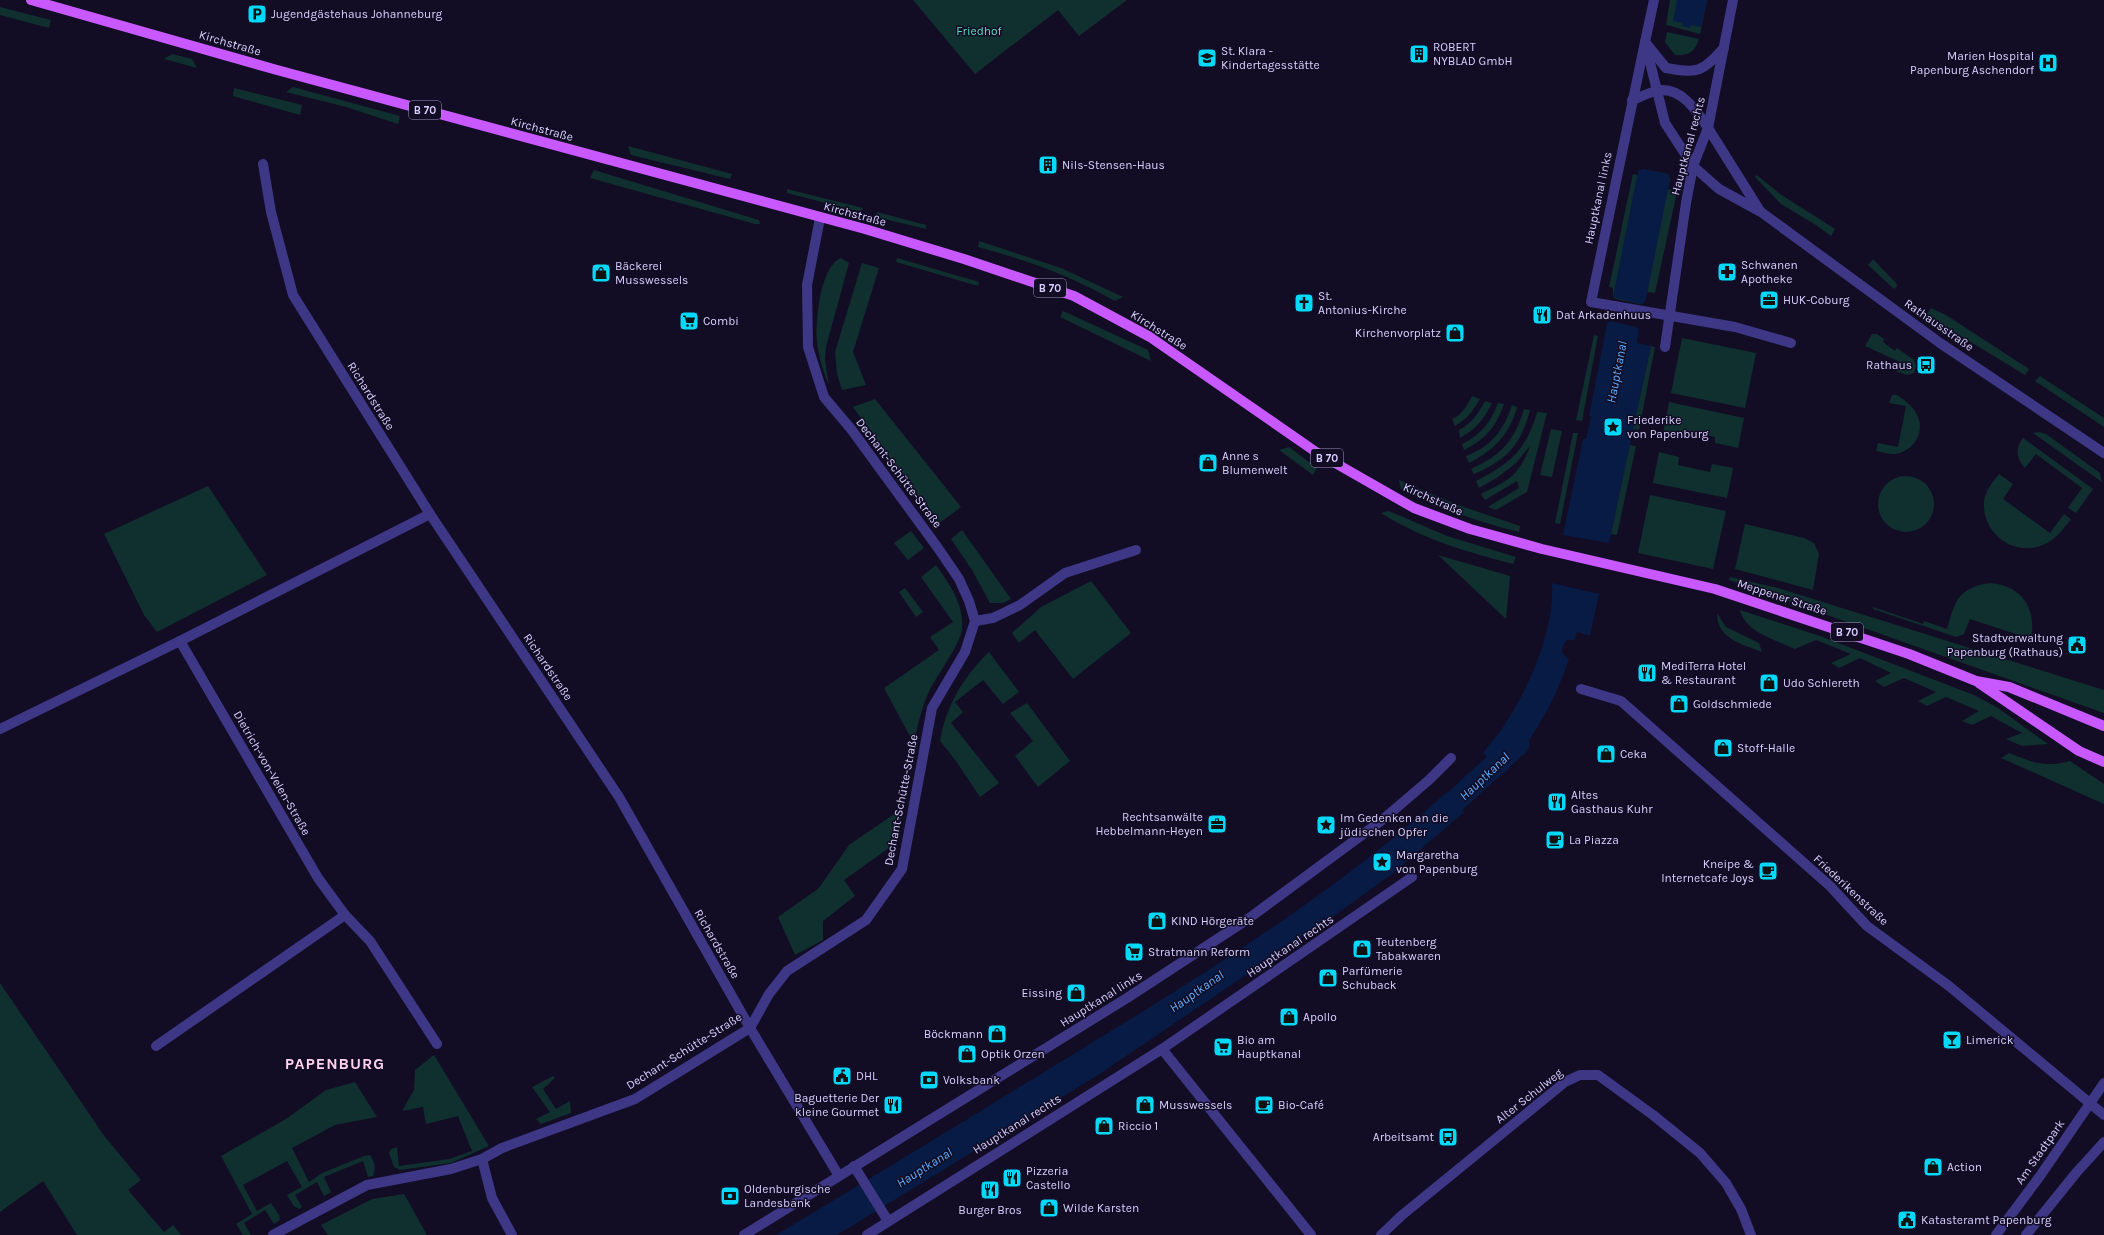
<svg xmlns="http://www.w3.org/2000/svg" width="2104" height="1235" viewBox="0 0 2104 1235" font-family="Karla,sans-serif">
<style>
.green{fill:#102f2f}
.water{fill:#081b44}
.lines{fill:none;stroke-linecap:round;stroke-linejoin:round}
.canal{stroke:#081b44;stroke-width:23}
.minor{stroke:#3d3786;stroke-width:10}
.tertiary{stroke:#3d3786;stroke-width:10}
.primary{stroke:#c858ff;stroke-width:10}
.labels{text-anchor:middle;stroke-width:3;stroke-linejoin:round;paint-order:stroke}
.shield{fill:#120d25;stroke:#9d96be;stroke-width:1}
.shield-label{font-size:11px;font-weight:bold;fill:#d8d1ff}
.poi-label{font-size:12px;fill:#d8d1ff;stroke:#120d25;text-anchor:start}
.park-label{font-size:12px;fill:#58e4c7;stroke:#120d25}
.street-label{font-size:12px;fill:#d8d1ff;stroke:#120d25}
.water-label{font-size:13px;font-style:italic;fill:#5fafff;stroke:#120d25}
.district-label{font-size:16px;font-weight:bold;letter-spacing:1px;fill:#ffd3ed;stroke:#120d25}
</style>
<rect width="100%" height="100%" fill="#120d25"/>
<g class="green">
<polygon points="913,0 1127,0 1079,36 1058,10 975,74"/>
<polygon points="1670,0 1707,0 1700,34 1666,25"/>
<polygon points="0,7 51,20 49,28 0,15"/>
<path d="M1667,32L1699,39C1695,52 1688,56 1675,55L1665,42Z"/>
<polygon points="172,54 192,59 197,68 164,59"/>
<polygon points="293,87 400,116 398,124 346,107 286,92"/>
<polygon points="234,88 302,105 300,115 233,96"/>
<polygon points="628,146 732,174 730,179 631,155"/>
<polygon points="1643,169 1668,174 1670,179 1668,189 1677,192 1655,293 1647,292 1643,303 1639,304 1616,299 1613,297 1613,288 1609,287 1633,174 1638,175 1638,171"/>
<polygon points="594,170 759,220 760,224 755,224 590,178"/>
<polygon points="1757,175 1780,194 1835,229 1831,236 1816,225 1781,204 1755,177"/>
<polygon points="787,189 863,208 861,212 787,193"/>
<polygon points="877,212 926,225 926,229 876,217"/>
<path d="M979,241L1061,268L1123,297L1115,301C1069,275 1029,261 978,247Z"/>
<path d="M841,258L849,263L826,347L825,360L829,385C824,373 820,362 818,349C814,328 819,267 841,258Z"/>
<polygon points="897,258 979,282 978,286 896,262"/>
<polygon points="1873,259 1896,283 1897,286 1894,289 1868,265"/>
<polygon points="862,263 879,268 853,352 866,385 842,390 837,374 835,352"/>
<polygon points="1931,308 1946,315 2029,369 2025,375 1926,315"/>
<polygon points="1063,311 1148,350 1151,361 1060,317"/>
<polygon points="1872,334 1877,334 1884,339 1883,342 1895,351 1897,348 1914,360 1916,366 1914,373 1907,375 1896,371 1900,362 1865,346"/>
<polygon points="1594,335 1598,336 1582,421 1576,420"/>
<polygon points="1682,338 1756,353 1745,408 1671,393"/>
<polygon points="1651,346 1655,347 1639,430 1632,429"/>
<polygon points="2040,376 2104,418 2104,427 2035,381"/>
<path d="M1892,395H1897C1905,400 1915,408 1918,417C1925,434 1912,452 1895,454C1888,454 1882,452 1876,451L1878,443L1898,447L1906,406L1889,403Z"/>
<path d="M1472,396L1480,399C1473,411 1467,419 1455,426L1452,419C1462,415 1467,406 1472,396Z"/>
<polygon points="875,399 961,507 938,524 853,407"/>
<path d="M1485,401L1492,403C1484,419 1476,429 1460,438L1459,430C1472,423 1478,414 1485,401Z"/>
<polygon points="1669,402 1744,418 1738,448 1715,443 1715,437 1684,430 1682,437 1663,433"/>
<path d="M1498,403L1504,404C1496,427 1486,439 1464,450L1462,444C1481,435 1491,422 1498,403Z"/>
<path d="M1512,405L1517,407C1510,434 1493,451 1469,463L1466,456C1491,447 1504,430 1512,405Z"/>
<path d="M1524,409L1530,410C1521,445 1507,460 1474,474L1471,469C1502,455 1514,441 1524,409Z"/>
<path d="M1537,412L1547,413L1527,492L1496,510L1488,507L1519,488L1517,481L1485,500L1481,494C1509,480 1519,476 1530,446L1516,463L1498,477L1479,488L1476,481C1510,464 1527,449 1537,412Z"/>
<polygon points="1551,429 1562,431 1552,477 1540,475"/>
<polygon points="2039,432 2046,434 2100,473 2102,482 2033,433"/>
<polygon points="1573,433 1578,433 1560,524 1555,523"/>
<path d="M2023,438L2093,489L2076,513L2068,508L2082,488L2036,454L2025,468C2016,458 2015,448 2023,438Z"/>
<polygon points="1629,445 1636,446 1617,535 1611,534"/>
<polygon points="1289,447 1317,468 1313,475 1279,450"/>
<polygon points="1659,452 1679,457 1678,465 1710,472 1712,464 1733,468 1727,498 1653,483"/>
<path d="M1999,474L2013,484L2003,499L2050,533L2064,514L2071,519C2064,528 2057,538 2047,543C2018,559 1983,536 1984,504C1984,492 1992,483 1999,474Z"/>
<circle cx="1906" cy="504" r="28"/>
<path d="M1399,480L1458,505L1520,526L1519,532C1478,522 1439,508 1401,489Z"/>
<polygon points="208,486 267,575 157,632 144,615 104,534"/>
<polygon points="1650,495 1726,511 1713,569 1638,553"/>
<path d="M1389,511L1447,536L1516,557L1513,564C1467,552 1422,539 1381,513Z"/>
<polygon points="1745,524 1804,538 1814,543 1819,554 1813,590 1735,569"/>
<polygon points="962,530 1011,599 1003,603 990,603 972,570 951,539"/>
<polygon points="911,531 924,548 908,560 894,543"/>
<polygon points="1438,555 1510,576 1506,619"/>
<path d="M936,565C950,585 964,604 962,629C960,646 935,677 928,694C921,710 917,727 914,744L884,688L939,650L930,637L953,622L921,577Z"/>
<polygon points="1730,577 1778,588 2104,690 2104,713 1729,580"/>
<polygon points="1091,581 1131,633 1073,679 1035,630 1019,643 1012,633 1041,607"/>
<path d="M1990,583C2022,586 2037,608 2031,639L1970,619L1964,634L1956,637L1873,609V607L1923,624L1924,621L1947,629C1955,602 1957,588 1990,583Z"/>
<polygon points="905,588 923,612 916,617 899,592"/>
<path d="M1740,610L1820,636L1974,695L1998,708L2048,744L2022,746L2006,739L2022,733L1991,716L1972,725L1962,721L1979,711L1946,697L1927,706L1918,701L1936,692L1904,678L1884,687L1875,681L1891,673L1860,658L1839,668L1831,663L1851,654L1816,640L1795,649C1776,640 1745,632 1740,610Z"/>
<path d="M1717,613L1726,627L1759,643L1762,652C1742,644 1717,639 1717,613Z"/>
<path d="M989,652L1019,692L1003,704L983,680L955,702L963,712L951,723L999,783L980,797L956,761L940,741C946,706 963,677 989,652Z"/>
<polygon points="1027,703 1070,761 1038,787 1015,756 1033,741 1010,713"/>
<path d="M2009,753C2032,762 2045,768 2070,761L2104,784V804L2001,758Z"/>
<polygon points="903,808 896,843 844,880 855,896 823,921 823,940 795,955 778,917 819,888 849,845"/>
<polygon points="0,983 105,1137 141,1180 128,1190 164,1232 173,1225 181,1235 77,1235 43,1181 0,1212"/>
<polygon points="434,1055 489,1146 451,1163 400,1170 394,1167 389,1153 391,1149 397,1147 399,1166 449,1159 472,1151 458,1116 426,1124 423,1107 402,1111 414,1090 415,1070"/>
<polygon points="553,1076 555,1078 543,1089 556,1109 570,1101 571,1113 541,1124 536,1119 550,1112 532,1087"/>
<path d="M355,1082L377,1117L335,1125L292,1148L309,1182L322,1173L364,1156L370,1155C375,1162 376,1168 373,1176L368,1177L363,1161L324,1177L331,1192L324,1196L317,1182L295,1195L302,1207L299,1209L294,1206L287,1195L302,1187L287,1161L243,1185L257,1211L271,1203L279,1215L280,1220L274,1224L265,1210L244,1223L251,1235H243L236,1224L252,1214L221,1156L286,1119L326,1090Z"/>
<polygon points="404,1194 427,1235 328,1235 321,1225 372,1199"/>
</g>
<g class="water">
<polygon points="1677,0 1707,0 1701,27 1691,25 1690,28 1682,26 1683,23 1673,21"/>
<polygon points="1643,169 1668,174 1670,179 1646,299 1643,303 1639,304 1613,297 1638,171"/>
<polygon points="1610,321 1636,327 1639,329 1637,343 1651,346 1609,543 1563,535 1583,439 1586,439 1591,417 1589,416 1607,324"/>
<path d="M1552,583L1599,594L1590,636L1577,632L1575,640H1567L1563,645L1562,653L1569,659C1555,702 1533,738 1505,773L1483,753C1490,744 1499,734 1505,724C1530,687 1555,627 1552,583Z"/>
<path d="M1447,792L1464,812L1392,874L1335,915L1098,1075L837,1235H776C878,1174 979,1112 1080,1050C1208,972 1336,892 1447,792Z"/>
</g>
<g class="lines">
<polyline class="canal" points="1432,822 1518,744"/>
<g class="minor">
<polyline points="1645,42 1591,302 1735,327 1791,343"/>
<path d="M1645,42L1666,68C1698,74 1702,72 1724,48"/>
<path d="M1632,100C1640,97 1648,93 1656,91C1680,85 1697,111 1708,128"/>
<polyline points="263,164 271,212 293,295 430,514 619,797 750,1028 839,1176"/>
<polyline points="1665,347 1686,203 1693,166"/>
<polyline points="975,621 993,618 1020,605 1065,573 1136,550"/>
<polyline points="180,641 318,878 345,915 370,941 437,1044"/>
<polyline points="1581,689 1621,701 1830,886 1867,926 1949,986 2104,1115"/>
<polyline points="0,729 180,641 430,514"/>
<polyline points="156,1046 345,915"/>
<polyline points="1162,1049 1311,1235"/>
<polyline points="482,1159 492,1198 512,1235"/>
<polyline points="854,1166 888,1221"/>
<polyline points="273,1235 367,1185 451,1169 482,1159 502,1148 635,1099 750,1028 769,994 787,971 866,920 902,869 932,708 965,652 975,621 969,601 959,579 938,548 851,429 824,397 808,347 807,285 820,218"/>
<polyline points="744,1235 1127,998 1248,919 1381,821 1429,780 1451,758"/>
<polyline points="867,1235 1162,1049 1412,877"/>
<polyline points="1381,1235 1401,1216 1565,1082 1580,1075 1598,1075 1653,1115 1700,1153 1726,1183 1741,1209 1751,1235"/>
<polyline points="1996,1235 2040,1176 2104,1083"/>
<polyline points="2026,1235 2076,1173 2104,1142"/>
</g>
<g class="tertiary">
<polyline points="1654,0 1645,42 1665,123 1693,166 1719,189 1761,212 1940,343 2104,453"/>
<polyline points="1708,128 1760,211"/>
<polyline points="1693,166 1708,128 1733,0"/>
</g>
<g class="primary">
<polyline points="31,0 277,70 865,229 964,259 1074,296 1150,337 1316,452 1414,508 1470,529 1542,549 1715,589 1909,654 1976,681 2009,687 2104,726"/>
<polyline points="1979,683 2079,751 2104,762"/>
</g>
</g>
<defs>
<g id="parking-square" transform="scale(1)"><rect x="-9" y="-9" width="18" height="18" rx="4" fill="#00d9fc" stroke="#120d25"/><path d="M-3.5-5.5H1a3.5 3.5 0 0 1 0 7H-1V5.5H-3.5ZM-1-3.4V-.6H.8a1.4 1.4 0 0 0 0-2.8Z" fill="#111"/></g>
<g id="building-square" transform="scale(1)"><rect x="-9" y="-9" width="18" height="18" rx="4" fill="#00d9fc" stroke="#120d25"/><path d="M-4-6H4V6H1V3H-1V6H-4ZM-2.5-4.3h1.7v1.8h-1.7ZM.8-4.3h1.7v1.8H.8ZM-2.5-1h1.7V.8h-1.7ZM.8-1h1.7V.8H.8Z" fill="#111"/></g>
<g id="school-square" transform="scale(1)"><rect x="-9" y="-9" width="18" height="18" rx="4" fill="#00d9fc" stroke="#120d25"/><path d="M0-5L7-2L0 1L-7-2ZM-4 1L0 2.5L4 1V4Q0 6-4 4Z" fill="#111"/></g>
<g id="hospital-square" transform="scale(1)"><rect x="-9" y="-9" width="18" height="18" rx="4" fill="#00d9fc" stroke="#120d25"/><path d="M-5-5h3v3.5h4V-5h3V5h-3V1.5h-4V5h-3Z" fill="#111"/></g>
<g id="pharmacy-square" transform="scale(1)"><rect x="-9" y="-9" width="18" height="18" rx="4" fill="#00d9fc" stroke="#120d25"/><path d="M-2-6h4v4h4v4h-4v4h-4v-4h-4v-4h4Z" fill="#111"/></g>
<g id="shop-square" transform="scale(1)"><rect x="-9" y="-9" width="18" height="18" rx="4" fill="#00d9fc" stroke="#120d25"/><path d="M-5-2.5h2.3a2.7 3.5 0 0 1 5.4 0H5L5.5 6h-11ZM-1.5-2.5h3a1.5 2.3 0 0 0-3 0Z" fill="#111"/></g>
<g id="office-square" transform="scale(1)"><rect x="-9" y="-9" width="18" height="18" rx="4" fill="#00d9fc" stroke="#120d25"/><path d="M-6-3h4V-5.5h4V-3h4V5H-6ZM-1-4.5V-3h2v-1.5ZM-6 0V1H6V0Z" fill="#111"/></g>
<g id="church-square" transform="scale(1)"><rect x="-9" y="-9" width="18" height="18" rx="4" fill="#00d9fc" stroke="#120d25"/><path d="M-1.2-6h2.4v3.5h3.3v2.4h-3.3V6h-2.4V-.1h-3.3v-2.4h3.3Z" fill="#111"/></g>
<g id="restaurant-square" transform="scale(1)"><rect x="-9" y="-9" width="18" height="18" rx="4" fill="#00d9fc" stroke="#120d25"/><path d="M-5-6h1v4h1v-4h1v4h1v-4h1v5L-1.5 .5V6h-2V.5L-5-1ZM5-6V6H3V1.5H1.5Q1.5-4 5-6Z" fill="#111"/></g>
<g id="supermarket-square" transform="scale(1)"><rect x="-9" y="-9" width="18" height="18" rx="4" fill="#00d9fc" stroke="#120d25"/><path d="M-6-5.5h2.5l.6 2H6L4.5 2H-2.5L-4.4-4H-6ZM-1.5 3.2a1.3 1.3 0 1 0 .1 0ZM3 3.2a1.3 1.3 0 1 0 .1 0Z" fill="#111"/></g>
<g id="bus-square" transform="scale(1)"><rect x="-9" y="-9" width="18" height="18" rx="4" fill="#00d9fc" stroke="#120d25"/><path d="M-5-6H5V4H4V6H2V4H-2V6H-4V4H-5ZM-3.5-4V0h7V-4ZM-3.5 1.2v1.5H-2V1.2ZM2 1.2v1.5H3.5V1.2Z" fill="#111"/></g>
<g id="sight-square" transform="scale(1)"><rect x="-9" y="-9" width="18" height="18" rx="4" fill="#00d9fc" stroke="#120d25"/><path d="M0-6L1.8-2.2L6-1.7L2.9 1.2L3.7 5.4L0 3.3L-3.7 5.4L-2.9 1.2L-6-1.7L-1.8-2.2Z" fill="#111"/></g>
<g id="civic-square" transform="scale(1)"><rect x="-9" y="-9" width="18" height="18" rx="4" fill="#00d9fc" stroke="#120d25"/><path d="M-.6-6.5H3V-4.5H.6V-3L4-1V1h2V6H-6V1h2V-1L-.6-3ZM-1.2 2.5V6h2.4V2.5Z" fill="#111"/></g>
<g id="cafe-square" transform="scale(1)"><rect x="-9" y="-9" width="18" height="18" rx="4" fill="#00d9fc" stroke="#120d25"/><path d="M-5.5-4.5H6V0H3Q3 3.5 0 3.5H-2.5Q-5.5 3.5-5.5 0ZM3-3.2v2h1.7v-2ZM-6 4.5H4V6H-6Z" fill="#111"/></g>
<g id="bar-square" transform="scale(1)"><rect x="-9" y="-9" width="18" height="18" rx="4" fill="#00d9fc" stroke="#120d25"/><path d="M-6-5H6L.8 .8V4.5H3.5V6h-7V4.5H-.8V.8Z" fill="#111"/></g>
<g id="bank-square" transform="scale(1)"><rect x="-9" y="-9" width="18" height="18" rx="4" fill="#00d9fc" stroke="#120d25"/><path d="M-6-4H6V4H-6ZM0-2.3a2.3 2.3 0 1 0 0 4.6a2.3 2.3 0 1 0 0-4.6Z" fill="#111"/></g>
</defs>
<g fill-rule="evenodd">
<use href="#parking-square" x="257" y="14"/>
<use href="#building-square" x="1419" y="54"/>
<use href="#school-square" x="1207" y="58"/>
<use href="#hospital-square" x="2048" y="63"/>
<use href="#building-square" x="1048" y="165"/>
<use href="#pharmacy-square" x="1727" y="272"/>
<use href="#shop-square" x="601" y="273"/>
<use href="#office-square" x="1769" y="300"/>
<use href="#church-square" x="1304" y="303"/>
<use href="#restaurant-square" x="1542" y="315"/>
<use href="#supermarket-square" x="689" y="321"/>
<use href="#shop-square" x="1455" y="333"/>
<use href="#bus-square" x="1926" y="365"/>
<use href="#sight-square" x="1613" y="427"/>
<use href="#shop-square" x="1208" y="463"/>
<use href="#civic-square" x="2077" y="645"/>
<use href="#restaurant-square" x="1647" y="673"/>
<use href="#shop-square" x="1769" y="683"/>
<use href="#shop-square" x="1679" y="704"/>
<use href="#shop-square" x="1723" y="748"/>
<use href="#shop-square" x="1606" y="754"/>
<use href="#restaurant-square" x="1557" y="802"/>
<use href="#office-square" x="1217" y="824"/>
<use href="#sight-square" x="1326" y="825"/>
<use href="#cafe-square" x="1555" y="840"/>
<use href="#sight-square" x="1382" y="862"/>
<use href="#cafe-square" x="1768" y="871"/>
<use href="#shop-square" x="1157" y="921"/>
<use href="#shop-square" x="1362" y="949"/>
<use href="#supermarket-square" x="1134" y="952"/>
<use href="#shop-square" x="1328" y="978"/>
<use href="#shop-square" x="1076" y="993"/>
<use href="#shop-square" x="1289" y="1017"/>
<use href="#shop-square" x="997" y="1034"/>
<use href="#bar-square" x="1952" y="1040"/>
<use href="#supermarket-square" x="1223" y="1047"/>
<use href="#shop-square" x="967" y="1054"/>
<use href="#civic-square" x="842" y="1076"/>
<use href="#bank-square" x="929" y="1080"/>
<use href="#restaurant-square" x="893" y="1105"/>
<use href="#shop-square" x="1145" y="1105"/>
<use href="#cafe-square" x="1264" y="1105"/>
<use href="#shop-square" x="1104" y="1126"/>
<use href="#bus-square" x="1448" y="1137"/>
<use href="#shop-square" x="1933" y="1167"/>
<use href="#restaurant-square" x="1012" y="1178"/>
<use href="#restaurant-square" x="990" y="1190"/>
<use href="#bank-square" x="730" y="1196"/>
<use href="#shop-square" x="1049" y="1208"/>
<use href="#civic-square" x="1907" y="1220"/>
</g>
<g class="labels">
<g class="shield">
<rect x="409" y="101" width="32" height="18" rx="3"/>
<rect x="1034" y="279" width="32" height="18" rx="3"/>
<rect x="1311" y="449" width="32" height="18" rx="3"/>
<rect x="1831" y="623" width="32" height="18" rx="3"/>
</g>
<g class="shield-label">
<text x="425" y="114">B 70</text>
<text x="1050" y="292">B 70</text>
<text x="1327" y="462">B 70</text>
<text x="1847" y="636">B 70</text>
</g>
<g class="poi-label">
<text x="271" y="18">Jugendgästehaus Johanneburg</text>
<text x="1433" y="51">ROBERT<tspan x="1433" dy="14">NYBLAD GmbH</tspan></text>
<text x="1221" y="55">St. Klara -<tspan x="1221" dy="14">Kindertagesstätte</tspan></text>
<text x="2034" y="60" text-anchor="end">Marien Hospital<tspan x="2034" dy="14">Papenburg Aschendorf</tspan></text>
<text x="1062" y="169">Nils-Stensen-Haus</text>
<text x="1741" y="269">Schwanen<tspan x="1741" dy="14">Apotheke</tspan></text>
<text x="615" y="270">Bäckerei<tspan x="615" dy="14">Musswessels</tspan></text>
<text x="1318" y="300">St.<tspan x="1318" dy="14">Antonius-Kirche</tspan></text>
<text x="1783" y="304">HUK-Coburg</text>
<text x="1556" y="319">Dat Arkadenhuus</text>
<text x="703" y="325">Combi</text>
<text x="1441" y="337" text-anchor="end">Kirchenvorplatz</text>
<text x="1912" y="369" text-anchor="end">Rathaus</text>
<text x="1627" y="424">Friederike<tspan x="1627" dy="14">von Papenburg</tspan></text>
<text x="1222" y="460">Anne s<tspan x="1222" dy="14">Blumenwelt</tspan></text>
<text x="2063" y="642" text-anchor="end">Stadtverwaltung<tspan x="2063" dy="14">Papenburg (Rathaus)</tspan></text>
<text x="1661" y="670">MediTerra Hotel<tspan x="1661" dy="14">&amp; Restaurant</tspan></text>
<text x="1783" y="687">Udo Schlereth</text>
<text x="1693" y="708">Goldschmiede</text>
<text x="1737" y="752">Stoff-Halle</text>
<text x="1620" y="758">Ceka</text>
<text x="1571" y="799">Altes<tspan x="1571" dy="14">Gasthaus Kuhr</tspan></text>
<text x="1203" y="821" text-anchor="end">Rechtsanwälte<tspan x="1203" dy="14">Hebbelmann-Heyen</tspan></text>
<text x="1340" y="822">Im Gedenken an die<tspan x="1340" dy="14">jüdischen Opfer</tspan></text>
<text x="1569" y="844">La Piazza</text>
<text x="1396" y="859">Margaretha<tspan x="1396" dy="14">von Papenburg</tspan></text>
<text x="1754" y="868" text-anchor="end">Kneipe &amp;<tspan x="1754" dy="14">Internetcafe Joys</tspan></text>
<text x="1171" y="925">KIND Hörgeräte</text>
<text x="1376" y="946">Teutenberg<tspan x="1376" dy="14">Tabakwaren</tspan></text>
<text x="1148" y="956">Stratmann Reform</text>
<text x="1342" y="975">Parfümerie<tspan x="1342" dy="14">Schuback</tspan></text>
<text x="1062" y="997" text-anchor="end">Eissing</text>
<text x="1303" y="1021">Apollo</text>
<text x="983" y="1038" text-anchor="end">Böckmann</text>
<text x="1237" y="1044">Bio am<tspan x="1237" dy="14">Hauptkanal</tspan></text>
<text x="1966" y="1044">Limerick</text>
<text x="981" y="1058">Optik Orzen</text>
<text x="856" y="1080">DHL</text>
<text x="943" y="1084">Volksbank</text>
<text x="879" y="1102" text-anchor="end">Baguetterie Der<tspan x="879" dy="14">kleine Gourmet</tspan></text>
<text x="1159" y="1109">Musswessels</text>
<text x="1278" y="1109">Bio-Café</text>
<text x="1118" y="1130">Riccio 1</text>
<text x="1434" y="1141" text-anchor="end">Arbeitsamt</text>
<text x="1947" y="1171">Action</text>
<text x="1026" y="1175">Pizzeria<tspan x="1026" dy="14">Castello</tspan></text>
<text x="744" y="1193">Oldenburgische<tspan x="744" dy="14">Landesbank</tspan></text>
<text x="1063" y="1212">Wilde Karsten</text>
<text x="990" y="1214" text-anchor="middle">Burger Bros</text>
<text x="1921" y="1224">Katasteramt Papenburg</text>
</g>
<g class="park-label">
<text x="979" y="35">Friedhof</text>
</g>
<g class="street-label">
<text transform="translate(230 43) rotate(16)" y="4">Kirchstraße</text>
<text transform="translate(542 129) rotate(15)" y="4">Kirchstraße</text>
<text transform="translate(1688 146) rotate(-75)" y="4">Hauptkanal rechts</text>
<text transform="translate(1598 198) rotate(-78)" y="4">Hauptkanal links</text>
<text transform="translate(855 214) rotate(15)" y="4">Kirchstraße</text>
<text transform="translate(1939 325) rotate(35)" y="4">Rathausstraße</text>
<text transform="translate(1159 330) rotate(32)" y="4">Kirchstraße</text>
<text transform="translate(371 396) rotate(58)" y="4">Richardstraße</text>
<text transform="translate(899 473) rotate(53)" y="4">Dechant-Schütte-Straße</text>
<text transform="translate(1433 499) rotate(24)" y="4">Kirchstraße</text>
<text transform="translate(1782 597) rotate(18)" y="4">Meppener Straße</text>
<text transform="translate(548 667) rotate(56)" y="4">Richardstraße</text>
<text transform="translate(272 773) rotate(60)" y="4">Dietrich-von-Velen-Straße</text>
<text transform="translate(901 800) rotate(-79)" y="4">Dechant-Schütte-Straße</text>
<text transform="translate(1851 890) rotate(43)" y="4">Friederikenstraße</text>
<text transform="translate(717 944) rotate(60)" y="4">Richardstraße</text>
<text transform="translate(1290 946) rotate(-34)" y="4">Hauptkanal rechts</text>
<text transform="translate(1101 999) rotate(-32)" y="4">Hauptkanal links</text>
<text transform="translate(684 1051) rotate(-32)" y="4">Dechant-Schütte-Straße</text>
<text transform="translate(1529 1096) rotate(-38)" y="4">Alter Schulweg</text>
<text transform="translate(1017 1124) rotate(-32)" y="4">Hauptkanal rechts</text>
<text transform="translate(2040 1152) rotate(-55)" y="4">Am Stadtpark</text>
</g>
<g class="water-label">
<text transform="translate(1616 372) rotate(-79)" y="5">Hauptkanal</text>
<text transform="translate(1484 776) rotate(-43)" y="5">Hauptkanal</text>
<text transform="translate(1196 991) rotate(-35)" y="5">Hauptkanal</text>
<text transform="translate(924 1167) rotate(-32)" y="5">Hauptkanal</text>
</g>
<g class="district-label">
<text x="335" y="1069">PAPENBURG</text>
</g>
</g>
</svg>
